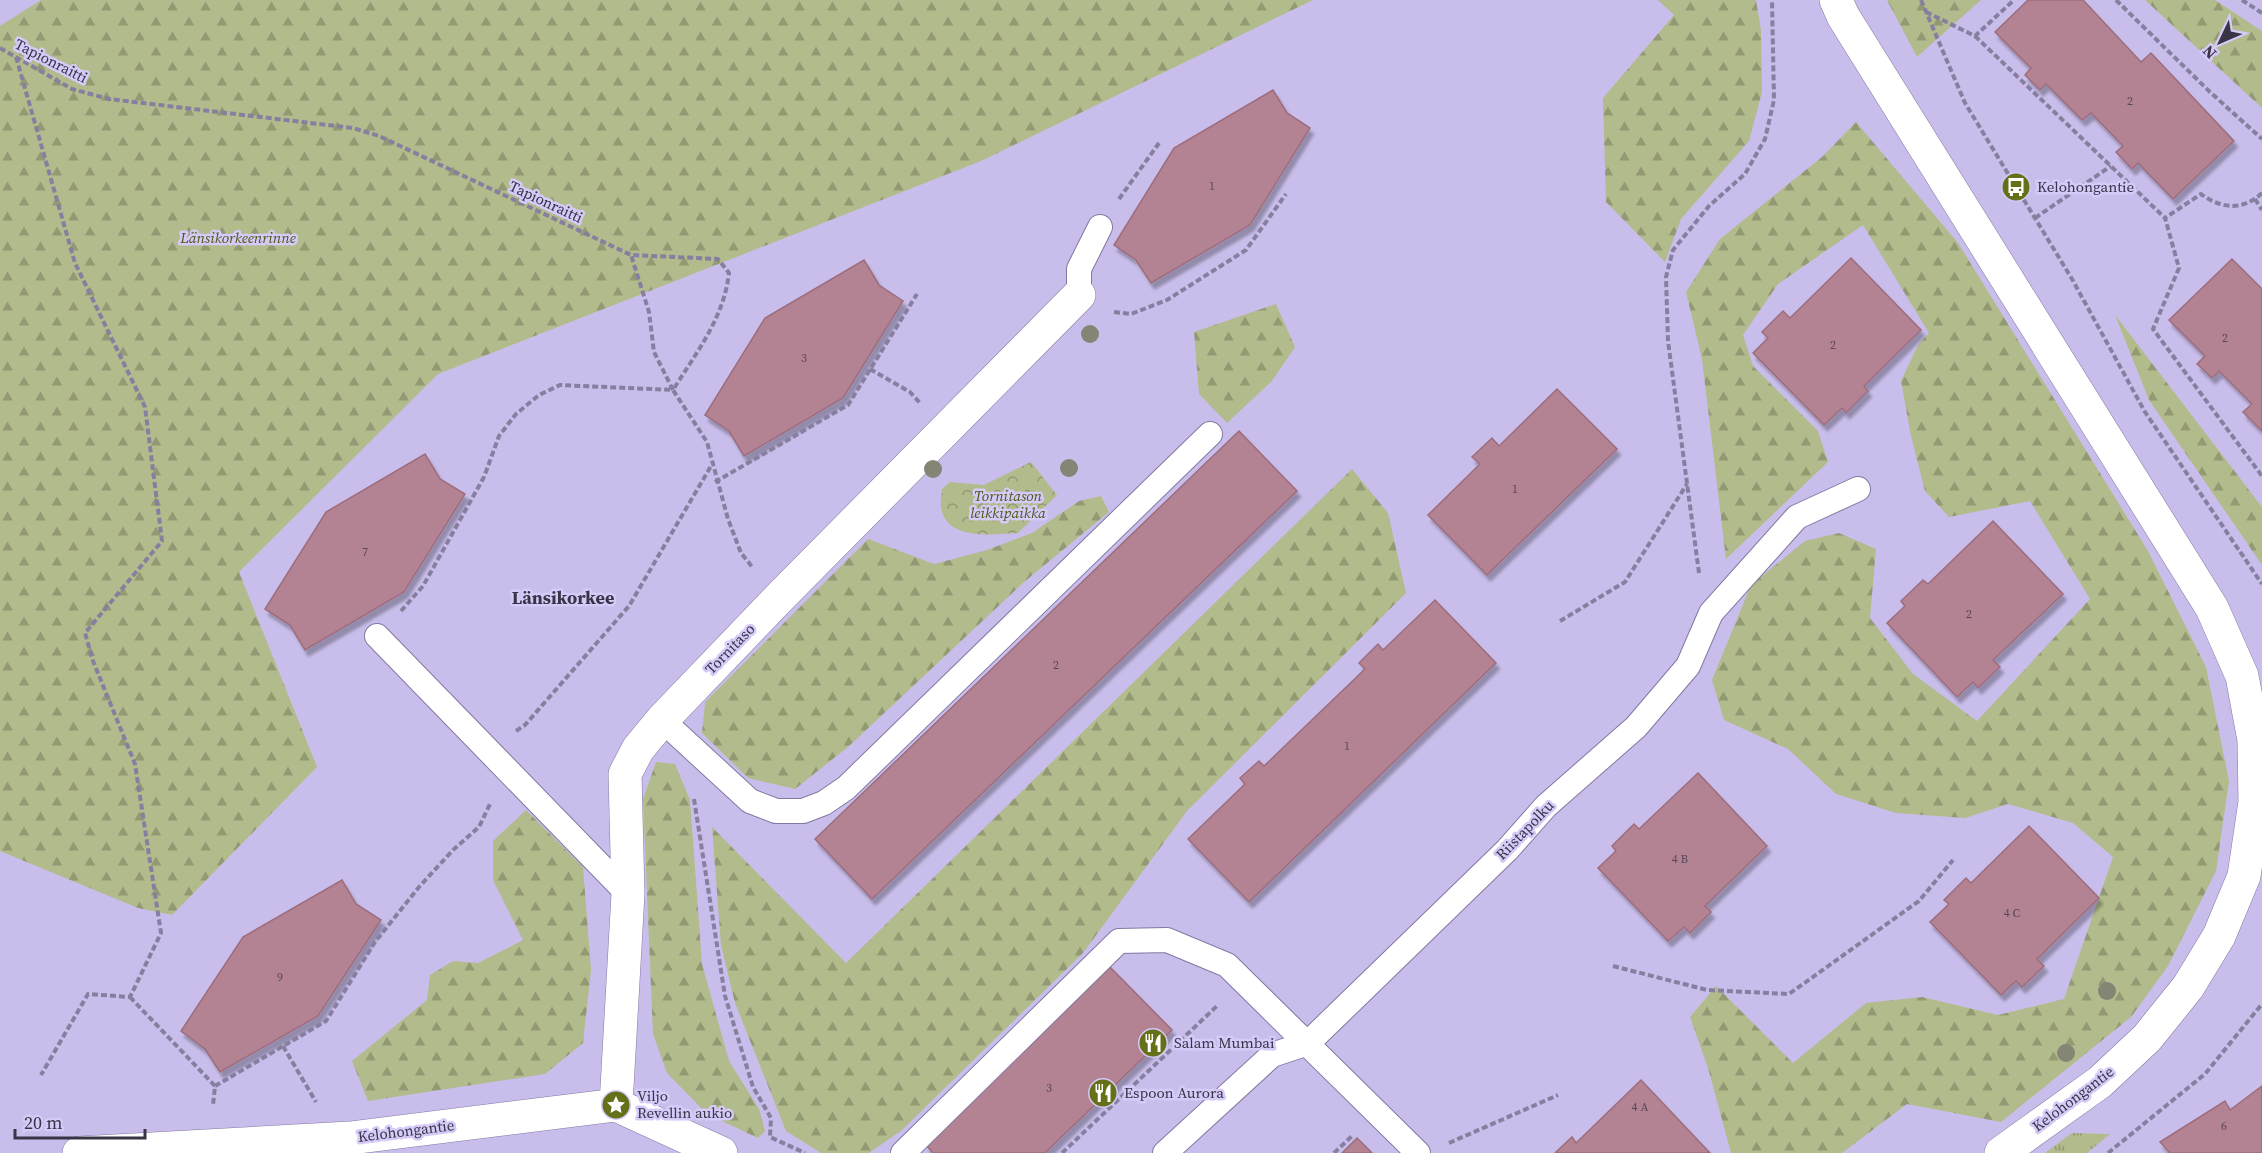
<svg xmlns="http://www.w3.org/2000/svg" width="2262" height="1153" viewBox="0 0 2262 1153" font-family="'Source Serif 4',serif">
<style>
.grass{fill:url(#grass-tufts)}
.forest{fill:url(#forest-firs)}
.park{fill:url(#park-crowns)}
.building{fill:#b38293;stroke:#9d6d7d;stroke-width:1.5;filter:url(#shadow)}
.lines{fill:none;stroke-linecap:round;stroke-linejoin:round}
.service-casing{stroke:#8378a2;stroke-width:26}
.minor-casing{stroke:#8378a2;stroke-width:34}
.path{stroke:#877fa0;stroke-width:4;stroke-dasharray:6 3;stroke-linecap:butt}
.service{stroke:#fff;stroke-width:24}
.minor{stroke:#fff;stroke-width:33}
.tree{fill:#858575}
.labels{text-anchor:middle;stroke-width:5;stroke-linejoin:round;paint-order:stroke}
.number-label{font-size:12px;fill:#584859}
.street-label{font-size:15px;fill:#393446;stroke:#d6caf9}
.poi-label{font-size:15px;fill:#393446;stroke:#d6caf9;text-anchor:start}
.park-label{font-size:15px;font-style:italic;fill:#4e5714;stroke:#d6caf9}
.quarter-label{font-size:18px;font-weight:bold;fill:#393446;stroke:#d6caf9}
</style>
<defs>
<pattern id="grass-tufts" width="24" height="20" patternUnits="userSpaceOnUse" patternTransform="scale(1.5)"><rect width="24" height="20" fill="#b2bb8b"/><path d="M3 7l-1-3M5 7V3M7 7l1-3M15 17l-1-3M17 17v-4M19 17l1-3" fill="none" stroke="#929973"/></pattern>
<pattern id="forest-firs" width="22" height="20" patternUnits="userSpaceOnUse" patternTransform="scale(1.5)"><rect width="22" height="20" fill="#b2bb8b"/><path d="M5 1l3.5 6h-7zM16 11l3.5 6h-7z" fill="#929973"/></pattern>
<pattern id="park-crowns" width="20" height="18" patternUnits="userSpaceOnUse" patternTransform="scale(1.5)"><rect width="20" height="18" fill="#b2bb8b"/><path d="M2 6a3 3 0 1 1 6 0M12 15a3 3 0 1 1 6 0" fill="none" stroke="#929973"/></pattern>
<filter id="shadow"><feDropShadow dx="3.5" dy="6" stdDeviation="1.5" flood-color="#0004"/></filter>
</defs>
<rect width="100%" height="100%" fill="#c9beeb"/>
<polygon class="grass" points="2072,1133 2110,1134 2087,1153 2045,1153"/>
<g class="forest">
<polygon points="41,0 1313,0 981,161 438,374 239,572 317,767 172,915 138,908 0,851 0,26"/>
<polygon points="1658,0 1756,0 1761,30 1762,92 1749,141 1681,219 1665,262 1606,202 1603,98 1674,15"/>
<polygon points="1887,0 1981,0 1917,57"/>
<polygon points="2145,0 2215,0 2262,31 2262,108"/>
<polygon points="1856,122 1958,243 2148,551 2206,667 2229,781 2216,871 2168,966 2131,1017 2001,1122 1907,1104 1842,1153 1731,1153 1708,1068 1690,1017 1716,986 1793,1063 1866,1003 1922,997 1998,1015 2064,999 2113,857 2073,823 2008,804 1965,818 1896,813 1836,794 1788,749 1724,720 1712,680 1751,585 1805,541 1839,533 1876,549 1870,618 1913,674 1977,721 2090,599 2030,501 1949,517 1925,491 1911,436 1901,381 1918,345 1929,333 1863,225 1778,284 1743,335 1753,366 1818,431 1828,462 1726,559 1702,359 1686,292 1720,239 1822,157"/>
<polygon points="1276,304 1295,347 1272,381 1227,423 1199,394 1194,332"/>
<polygon points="2115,315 2262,507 2262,565 2149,400"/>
<polygon points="1352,469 1388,513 1406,593 1187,811 1083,953 902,1130 869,1153 821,1153 786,1131 735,1003 721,945 712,827 846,963"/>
<polygon points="1101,496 1109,512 1024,582 848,747 795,789 748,778 702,733 705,702 868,539 934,564 987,550 1032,533 1079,501"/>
<polygon points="656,762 675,764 690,800 702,964 729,1061 759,1109 765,1131 758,1138 707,1114 667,1073 653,1034 643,799"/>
<polygon points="526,810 583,867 591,970 583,1043 545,1074 368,1101 352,1061 427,1000 430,975 453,961 478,963 523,940 493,880 493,841"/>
</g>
<path class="park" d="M1031,462L1057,495L1018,533C995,534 946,542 941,507C940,502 942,494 942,489L950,482L984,485Z"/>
<g class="building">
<polygon points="2028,0 2083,0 2141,62 2151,53 2234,141 2173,199 2138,163 2132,169 2116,152 2123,146 2091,113 2082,120 2046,84 2040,90 2025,75 2031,68 1995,32"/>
<polygon points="1273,90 1287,113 1310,128 1250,225 1151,283 1136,260 1114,245 1174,148"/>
<polygon points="1851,258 1921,330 1864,386 1868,391 1846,413 1842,408 1824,425 1753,353 1768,338 1762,332 1783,311 1790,318"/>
<polygon points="2232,259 2262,289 2262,431 2243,412 2252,404 2219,371 2212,378 2197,364 2205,356 2169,320"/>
<polygon points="864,260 879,285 903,301 843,398 744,456 729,431 705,415 765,318"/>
<polygon points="1557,389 1617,449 1487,575 1428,515 1480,464 1472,457 1492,438 1499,446"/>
<polygon points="1239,431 1297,491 872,899 815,839"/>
<polygon points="425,454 440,479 465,494 404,592 305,650 290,625 265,609 326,512"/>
<polygon points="1993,521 2063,594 1993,660 2000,667 1978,688 1973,682 1957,697 1887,623 1905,606 1901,601 1923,580 1928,584"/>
<polygon points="1435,600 1496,663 1249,902 1188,839 1245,784 1240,778 1259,761 1264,766 1365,669 1359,663 1378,644 1383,650"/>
<polygon points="1698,773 1767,846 1705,906 1711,912 1690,933 1684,927 1668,941 1598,868 1616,851 1612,846 1634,824 1639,829"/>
<polygon points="2029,826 2099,898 2037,959 2044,966 2022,987 2016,981 2001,995 1930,922 1949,904 1944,900 1966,878 1971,883"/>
<polygon points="342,880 356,904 381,920 318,1016 220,1072 205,1049 181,1031 243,937"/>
<polygon points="1110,967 1172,1030 1045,1153 933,1153 926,1145"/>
<polygon points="1641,1080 1710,1153 1555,1153 1572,1137 1576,1143"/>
<polygon points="2262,1086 2262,1153 2170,1153 2160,1142 2225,1101 2230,1110"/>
<polygon points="1357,1138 1372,1153 1342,1153"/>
</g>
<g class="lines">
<g class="service-casing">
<g id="service">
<polyline points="1079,295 1079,269 1100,227"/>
<polyline points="377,636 628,894"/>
<polyline points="662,720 750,801 776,811 803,811 824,803 846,788 1210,434"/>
<polyline points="903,1153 1119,941 1167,940 1227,965 1418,1153"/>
<polyline points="1165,1153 1272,1055 1308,1043 1507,850 1546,806 1636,727 1688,666 1711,613 1797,517 1858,489"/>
</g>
</g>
<g class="minor-casing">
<g id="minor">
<polyline points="1836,0 1843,16 2212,608 2242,676 2254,740 2255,802 2244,876 2219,936 2188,987 2147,1038 2100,1082 2001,1153"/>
<polyline points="616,1105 628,894 625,774 638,749 662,720 779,598 1079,295"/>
<polyline points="79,1153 350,1138 616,1105 721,1153"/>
</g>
</g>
<g class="path">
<polyline points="1921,0 1965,103 2072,279 2145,412 2262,584"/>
<polyline points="2116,0 2210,92 2262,139"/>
<polyline points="2242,0 2262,13"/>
<polyline points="1926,12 1975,36 2014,0"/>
<polyline points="1975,36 2165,218"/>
<path d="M0,48L72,89L109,99L353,128L379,136L631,255L718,259L729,273C724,318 696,353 673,390L707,442L728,519L741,553L753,568"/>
<polyline points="16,57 75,263 145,407 162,541 85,633 93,661 135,764 161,933 130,997 88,994 41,1075"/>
<path d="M2262,193C2243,211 2221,209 2201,194L2165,218L2179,268L2153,329L2262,476"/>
<polyline points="1119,199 1159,143"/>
<polyline points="2255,199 2262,210"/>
<polyline points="2035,218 2111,166"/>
<polyline points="1114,312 1131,314 1167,300 1246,250 1286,194"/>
<polyline points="870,369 910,392 920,403"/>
<polyline points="715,482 848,405 917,294"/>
<polyline points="1699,573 1668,341 1666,277 1673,250 1709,206 1745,174 1765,139 1774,100 1772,0"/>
<polyline points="401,611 423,586 484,477 499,436 516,414 539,395 560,385 673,390 654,352 649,312 631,255"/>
<polyline points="1560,621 1625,582 1687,484"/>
<polyline points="516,731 525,725 629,606 711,466"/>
<polyline points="694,799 725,996 753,1087 771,1118 770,1137 805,1153"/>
<polyline points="1613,966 1707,990 1789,994 1919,901 1953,860"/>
<polyline points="130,997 215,1086 213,1105"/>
<polyline points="283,1046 316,1102"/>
<polyline points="215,1086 326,1021 375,942 419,887 453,850 479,827 491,802"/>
<polyline points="1449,1143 1558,1095"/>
<polyline points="1062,1153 1218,1005"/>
<polyline points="1334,1153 1352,1136"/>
<polyline points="2108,1153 2205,1074 2262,1004"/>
</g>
<use href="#service" class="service"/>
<use href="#minor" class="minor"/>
</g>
<g class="tree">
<circle cx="1090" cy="334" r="9"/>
<circle cx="1069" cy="468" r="9"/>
<circle cx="933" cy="469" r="9"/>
<circle cx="2107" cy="991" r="9"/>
<circle cx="2066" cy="1053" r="9"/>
</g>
<defs>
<g id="bus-disc" transform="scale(1.5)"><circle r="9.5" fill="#657019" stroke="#d6caf9"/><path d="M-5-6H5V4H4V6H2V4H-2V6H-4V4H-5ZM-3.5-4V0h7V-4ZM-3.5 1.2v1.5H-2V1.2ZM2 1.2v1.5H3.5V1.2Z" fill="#fff"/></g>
<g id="restaurant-disc" transform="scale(1.5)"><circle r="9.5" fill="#657019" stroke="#d6caf9"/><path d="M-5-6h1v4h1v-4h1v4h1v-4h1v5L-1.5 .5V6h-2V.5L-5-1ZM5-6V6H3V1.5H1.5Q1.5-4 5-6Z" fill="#fff"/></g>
<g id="sight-disc" transform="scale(1.5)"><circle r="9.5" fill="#657019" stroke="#d6caf9"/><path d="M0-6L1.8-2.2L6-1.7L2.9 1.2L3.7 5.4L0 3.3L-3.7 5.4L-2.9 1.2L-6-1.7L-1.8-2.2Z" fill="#fff"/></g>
</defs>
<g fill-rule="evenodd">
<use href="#bus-disc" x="2016" y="187"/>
<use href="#restaurant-disc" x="1153" y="1043"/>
<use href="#restaurant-disc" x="1103" y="1093"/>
<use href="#sight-disc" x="616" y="1105"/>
</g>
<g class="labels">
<g class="number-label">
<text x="2130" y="105">2</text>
<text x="1212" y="190">1</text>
<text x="2225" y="342">2</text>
<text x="1833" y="349">2</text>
<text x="804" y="362">3</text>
<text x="1515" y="493">1</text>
<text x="365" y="556">7</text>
<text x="1969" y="618">2</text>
<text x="1056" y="669">2</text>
<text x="1347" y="750">1</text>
<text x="1680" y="863">4 B</text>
<text x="2012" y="917">4 C</text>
<text x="280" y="981">9</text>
<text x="1049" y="1092">3</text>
<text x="1640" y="1111">4 A</text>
<text x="2224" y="1130">6</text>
</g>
<g class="street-label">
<text transform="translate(51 61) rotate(27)" y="5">Tapionraitti</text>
<text transform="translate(546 202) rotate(25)" y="5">Tapionraitti</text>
<text transform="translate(730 649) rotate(-46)" y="5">Tornitaso</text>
<text transform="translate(1525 830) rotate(-46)" y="5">Riistapolku</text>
<text transform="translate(2073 1099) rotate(-37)" y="5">Kelohongantie</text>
<text transform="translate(406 1131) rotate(-7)" y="5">Kelohongantie</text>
</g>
<g class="poi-label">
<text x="2037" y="192">Kelohongantie</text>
<text x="1174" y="1048">Salam Mumbai</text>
<text x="1124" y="1098">Espoon Aurora</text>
<text x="637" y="1101">Viljo<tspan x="637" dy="17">Revellin aukio</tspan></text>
</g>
<g class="park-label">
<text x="238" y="243">Länsikorkeenrinne</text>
<text x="1008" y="501">Tornitason<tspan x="1008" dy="17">leikkipaikka</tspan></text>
</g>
<g class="quarter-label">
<text x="563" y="604">Länsikorkee</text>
</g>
</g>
<g transform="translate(2220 42) rotate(226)" stroke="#d6caf9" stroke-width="4.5" paint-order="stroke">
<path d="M0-4.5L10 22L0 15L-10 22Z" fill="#393446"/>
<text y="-9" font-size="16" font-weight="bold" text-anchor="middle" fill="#393446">N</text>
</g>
<path d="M15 1129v9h130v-9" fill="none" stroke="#393446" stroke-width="3"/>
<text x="24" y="1129" font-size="18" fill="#393446" stroke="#d6caf9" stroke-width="4.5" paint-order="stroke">20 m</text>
</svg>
